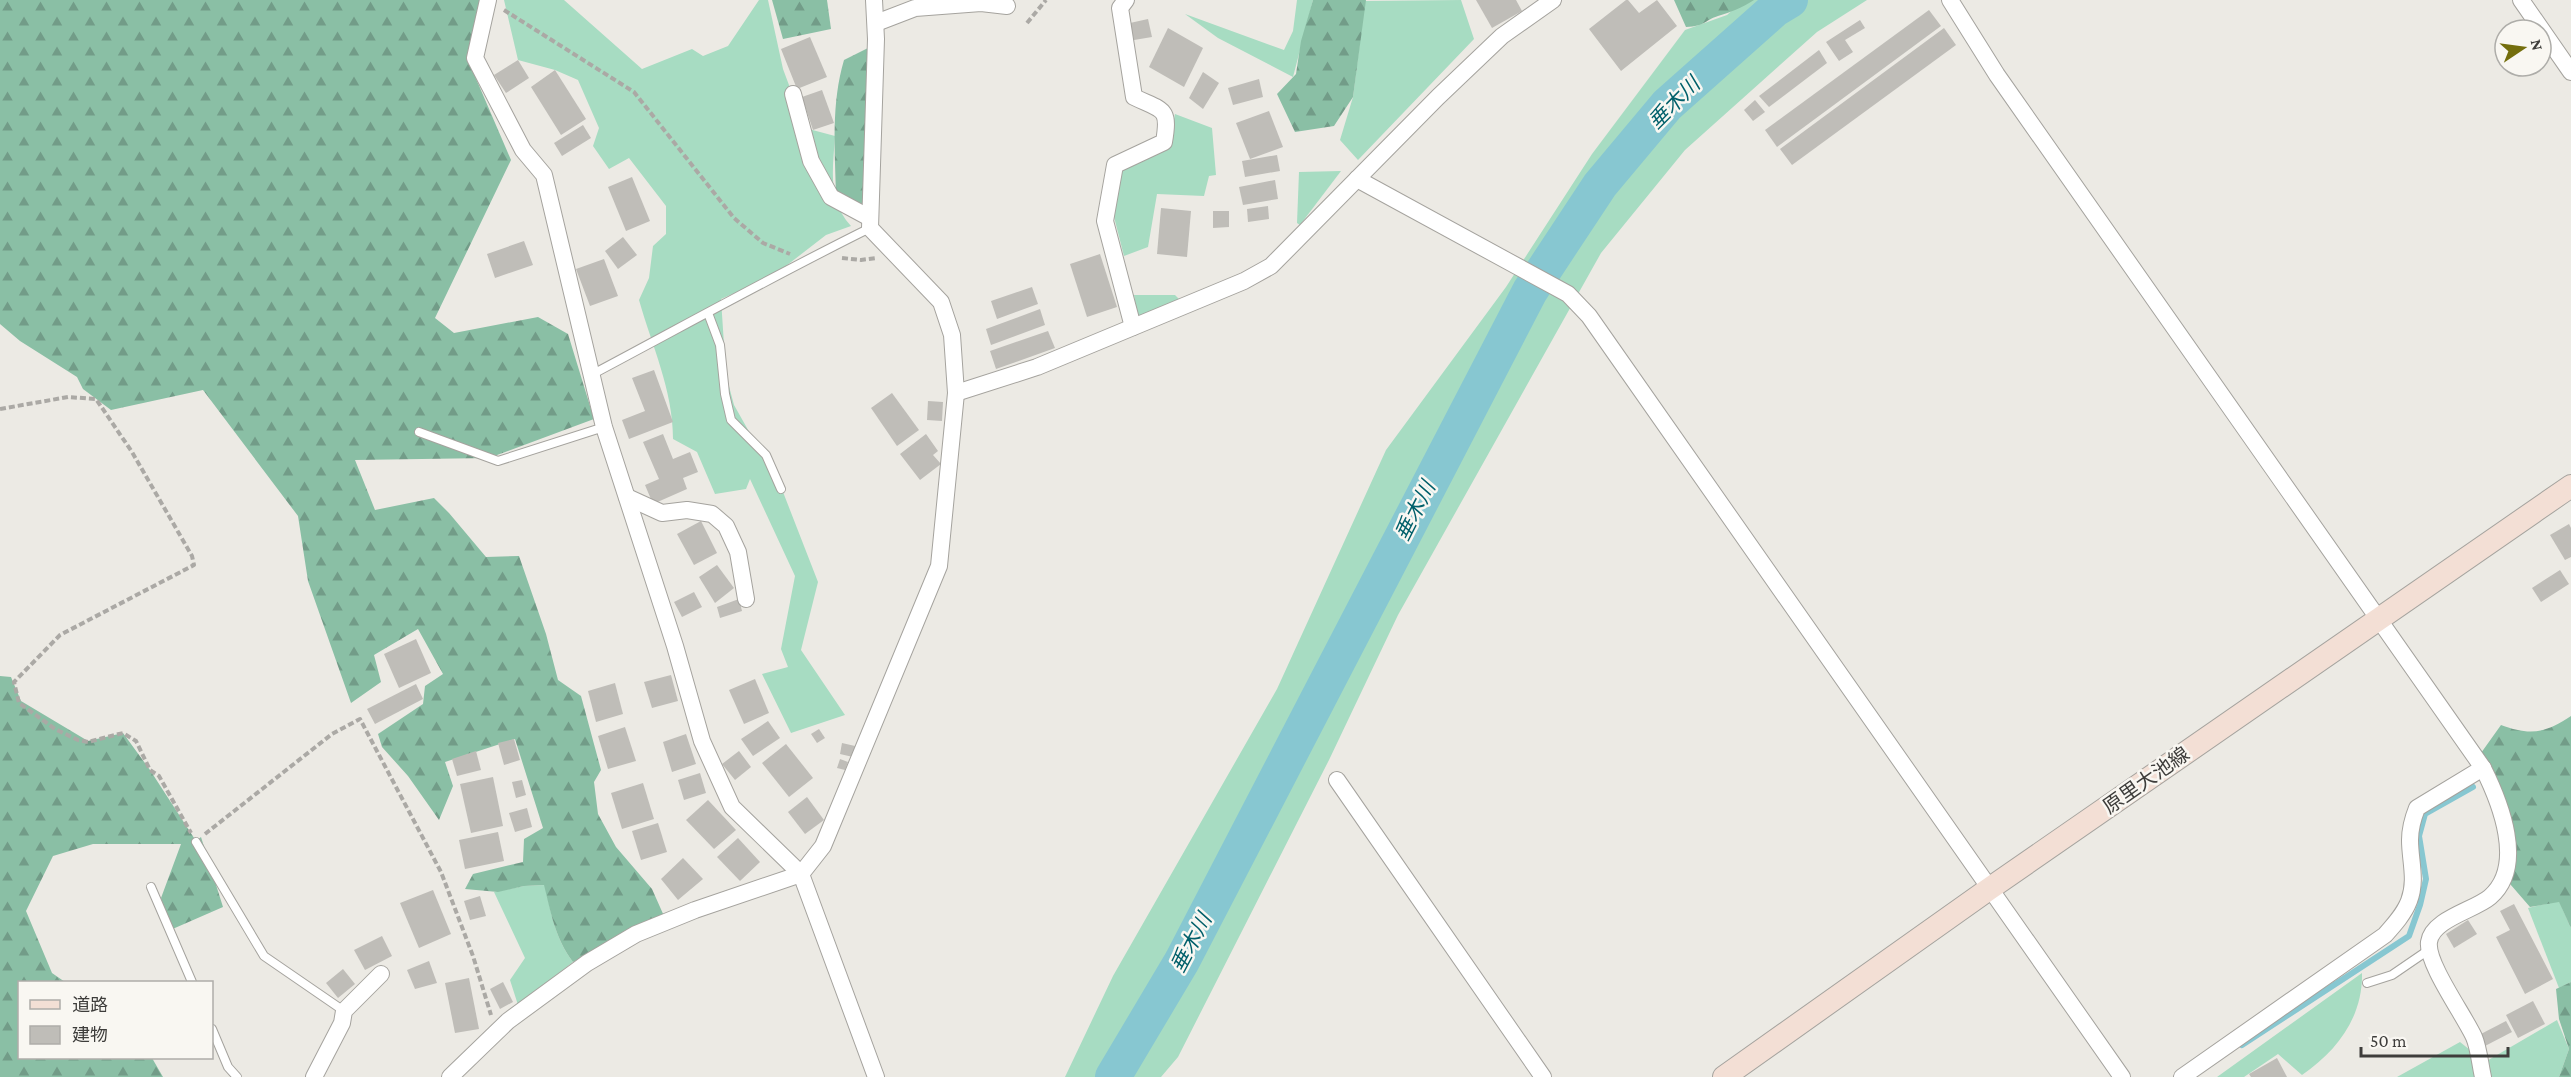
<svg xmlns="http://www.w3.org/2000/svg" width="2571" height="1077" viewBox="0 0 2571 1077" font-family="'Crimson Pro','Noto Sans JP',serif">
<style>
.grass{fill:#a7dcc2}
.forest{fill:url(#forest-firs)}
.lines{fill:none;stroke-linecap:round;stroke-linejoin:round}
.stream{stroke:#87c7d1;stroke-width:6}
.river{stroke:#87c7d1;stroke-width:36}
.building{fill:#bfbdb8}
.lane-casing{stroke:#a5a39e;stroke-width:10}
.street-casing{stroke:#a5a39e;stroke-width:18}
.secondary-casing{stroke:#a5a39e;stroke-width:24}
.path{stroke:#aba9a5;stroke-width:4;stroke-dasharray:6 3;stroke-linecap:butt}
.lane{stroke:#fff;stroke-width:8}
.street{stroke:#fff;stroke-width:16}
.secondary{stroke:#f3dfd5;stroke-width:22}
.labels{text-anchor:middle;stroke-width:5;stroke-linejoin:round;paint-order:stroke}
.street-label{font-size:20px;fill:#3e3d3b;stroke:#f9f7f2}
.water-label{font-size:21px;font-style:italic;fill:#005f6a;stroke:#f9f7f2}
</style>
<defs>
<pattern id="forest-firs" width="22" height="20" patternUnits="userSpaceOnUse" patternTransform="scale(1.5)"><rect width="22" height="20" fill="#8abfa5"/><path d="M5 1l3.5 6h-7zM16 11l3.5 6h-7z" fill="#729c88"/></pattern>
</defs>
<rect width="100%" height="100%" fill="#eceae4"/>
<g class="grass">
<path d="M504,0H564L642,69L692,49L703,56L728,46L759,0H768L783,69L805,128L835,136C833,169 827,200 851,226L826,235L773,276L721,299L726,375L734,405L783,492L818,582L801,650L845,715L791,733L762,674L788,667L781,649L795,576L750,479L746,489L715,494L697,452L673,439C673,390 652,346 639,300L649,278L653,246L666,234V206L629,158L609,169L593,146L599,128L578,80L555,70L518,60Z"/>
<polygon points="1297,0 1313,0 1293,77 1218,38 1185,14 1284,50 1293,31"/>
<polygon points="1461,0 1474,39 1358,160 1340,140 1353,97 1365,1"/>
<polygon points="1744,0 1867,0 1817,32 1685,150 1601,253 1398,615 1329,760 1178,1057 1161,1077 1065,1077 1113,976 1277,689 1386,450 1506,287 1592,154 1685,30 1727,15"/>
<polygon points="1175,114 1212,128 1216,175 1209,176 1204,196 1157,194 1148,247 1124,256 1113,213 1115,165 1168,148"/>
<polygon points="1341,171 1300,225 1297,223 1299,172"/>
<polygon points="1134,295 1175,295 1179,299 1138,320"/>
<path d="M545,885C551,913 555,938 573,962L518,1005L510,980L525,958L494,892L524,886Z"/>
<polygon points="2559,901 2571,928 2571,982 2559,988 2528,908"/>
<path d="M2362,973C2363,1017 2337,1051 2302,1075L2278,1054L2244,1077H2217Z"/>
<polygon points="2557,1020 2569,1049 2559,1077 2397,1077 2460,1042 2485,1062"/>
</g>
<g class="forest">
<path d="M0,0H488L468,60L511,160L435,318L454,333L538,317L568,334L594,419L489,458L355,460L375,510L434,498L449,513L486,557L519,556L546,634L558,680L581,696L601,770L594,782L598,814L616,847L652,889L664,916L573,962C555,938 551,913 544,885L524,886L498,892L465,889L473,874L523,862L524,839L543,828L515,739L445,762L453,786L439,820L408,776L382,747L378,734L423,704L425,686L443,674L418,629L374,655L381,682L351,703L308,581L298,516L203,390L111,410L83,389L77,377L20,341L0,324Z"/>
<polygon points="772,0 827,0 831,29 783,39"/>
<polygon points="1313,0 1366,0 1353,97 1334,126 1295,132 1277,94 1296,74 1301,41"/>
<path d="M1674,0H1754C1742,8 1731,12 1718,16C1703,21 1706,26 1686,27Z"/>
<path d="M876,44L863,204L856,210L836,194C835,149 831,104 844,60Z"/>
<polygon points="0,676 11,677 21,701 88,741 123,733 150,770 196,841 201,837 223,907 168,931 161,898 181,844 93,844 53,856 26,911 52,973 65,982 20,982 20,1058 152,1058 163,1077 0,1077"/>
<path d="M2571,716V928L2559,902L2530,907L2504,877L2512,847L2481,753L2501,725C2530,736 2546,733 2571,716Z"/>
<polygon points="2571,982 2571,1077 2559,1077 2569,1049 2559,1019 2556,989"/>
</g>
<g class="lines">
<polyline class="stream" points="2242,1045 2409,936 2420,905 2426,879 2419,836 2425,814 2473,787"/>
<polyline class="river" points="1113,1077 1182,961 1530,291 1600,185 1667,105 1775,9 1790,0"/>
</g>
<g class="building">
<polygon points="1476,0 1516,0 1522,11 1492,28"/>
<polygon points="1626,0 1628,0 1639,13 1657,0 1677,26 1621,71 1589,29"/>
<polygon points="1929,10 1941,26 1777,147 1765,130"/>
<polygon points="1148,19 1152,37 1134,40 1130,23"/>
<polygon points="1860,20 1865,28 1845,40 1853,52 1839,61 1826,42"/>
<polygon points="1168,28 1203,48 1184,87 1149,67"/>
<polygon points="1944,28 1956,45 1792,165 1780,149"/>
<polygon points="810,37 827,77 797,89 781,49"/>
<polygon points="1819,50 1827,63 1769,107 1759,96"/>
<polygon points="518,60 529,78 506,93 494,75"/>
<polygon points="555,70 586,119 561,135 531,87"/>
<polygon points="1203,72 1219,83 1203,109 1189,98"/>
<polygon points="1259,79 1263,97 1233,105 1228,88"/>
<polygon points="822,90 834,123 813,130 802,97"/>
<polygon points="1755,100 1765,112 1753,121 1744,110"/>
<polygon points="1269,111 1283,147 1250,159 1236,123"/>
<polygon points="583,125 591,138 562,156 554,143"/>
<polygon points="1277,155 1280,171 1245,177 1242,161"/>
<polygon points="632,177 650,221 626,231 608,187"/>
<polygon points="1275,180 1278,199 1243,205 1239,187"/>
<polygon points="1268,206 1269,219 1248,222 1247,209"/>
<polygon points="1161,208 1191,211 1187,257 1157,254"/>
<polygon points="1213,211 1229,211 1229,227 1213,228"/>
<polygon points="623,237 637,255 618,269 605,251"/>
<polygon points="524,241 533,265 495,278 487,254"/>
<polygon points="1100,254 1117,307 1087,317 1070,264"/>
<polygon points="604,259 618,296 590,306 576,269"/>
<polygon points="1032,287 1038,304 997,319 991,301"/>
<polygon points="1040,309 1045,325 991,345 986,329"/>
<polygon points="1048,331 1055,348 996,369 990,351"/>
<polygon points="654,370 673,422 629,439 622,420 645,411 632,378"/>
<polygon points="892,393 919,430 897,446 871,408"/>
<polygon points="928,401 943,402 942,421 927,420"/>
<polygon points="663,434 673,459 690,452 698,472 683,478 687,489 653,504 645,485 659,479 643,442"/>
<polygon points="926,434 938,451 933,455 941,464 920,480 900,454"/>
<polygon points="701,521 717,553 694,565 677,534"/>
<polygon points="2569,524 2571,528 2571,557 2565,560 2550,535"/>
<polygon points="717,565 734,588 715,603 699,577"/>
<polygon points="2560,570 2569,584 2541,602 2532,588"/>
<polygon points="694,592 702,607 682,617 674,602"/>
<polygon points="739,599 742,611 720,618 717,607"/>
<polygon points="416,639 431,673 399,688 384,654"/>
<polygon points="671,675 678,701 652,708 644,682"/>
<polygon points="755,679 769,713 744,724 729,690"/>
<polygon points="615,683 623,714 596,722 588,691"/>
<polygon points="416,684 423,699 375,724 367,709"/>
<polygon points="768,721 780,738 753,756 741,739"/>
<polygon points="625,727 636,761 608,769 598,736"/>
<polygon points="819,729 825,738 817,743 811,734"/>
<polygon points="686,734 696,764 672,772 663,742"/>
<polygon points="514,739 520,760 504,765 498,743"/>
<polygon points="842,743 855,746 853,757 840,754"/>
<polygon points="786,744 813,778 789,797 762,763"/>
<polygon points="476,751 481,770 457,776 452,759"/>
<polygon points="739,751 751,767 735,780 722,764"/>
<polygon points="840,759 848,762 845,770 837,768"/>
<polygon points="700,773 706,793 684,800 678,780"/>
<polygon points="493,777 503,826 471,833 460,784"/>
<polygon points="522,780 526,795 516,798 512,782"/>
<polygon points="643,783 654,819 622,829 611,793"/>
<polygon points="807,797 824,820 805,834 788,812"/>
<polygon points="708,800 736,830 714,849 686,820"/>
<polygon points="527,808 532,827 515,832 509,813"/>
<polygon points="658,823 667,852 641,860 632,831"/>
<polygon points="498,832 504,861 465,869 459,840"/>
<polygon points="738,838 760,862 740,881 717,857"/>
<polygon points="683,858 703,879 678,900 661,879"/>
<polygon points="433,890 451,934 419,948 400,903"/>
<polygon points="480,896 486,916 470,920 464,901"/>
<polygon points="2514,904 2553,979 2525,994 2496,937 2510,930 2500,911"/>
<polygon points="2468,920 2477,934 2454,948 2446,934"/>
<polygon points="382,936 392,956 365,970 354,950"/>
<polygon points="429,961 437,983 415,989 407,970"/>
<polygon points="343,969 355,984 338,998 326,983"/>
<polygon points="469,978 479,1029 455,1033 445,983"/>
<polygon points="503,982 513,1002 500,1009 490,989"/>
<polygon points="2533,1001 2545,1024 2518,1038 2506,1015"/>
<polygon points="2506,1021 2512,1032 2485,1046 2479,1035"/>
<polygon points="2277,1058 2287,1077 2251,1077 2249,1074"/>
</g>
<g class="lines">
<g class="lane-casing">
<g id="lane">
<polyline points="708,313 720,345 725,394 731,420 766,455 781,489"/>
<path d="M593,374C685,325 777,274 870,228"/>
<polyline points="419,432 498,461 604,427"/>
<polyline points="196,842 264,956 344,1011"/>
<polyline points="151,887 192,982"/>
<polyline points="2367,983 2392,975 2430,949"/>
<polyline points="212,1029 228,1067 237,1077"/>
</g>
</g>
<g class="street-casing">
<g id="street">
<polyline points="488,0 475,58 523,150 544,175 604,427 675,646 702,741 732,807 801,874 876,1077"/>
<path d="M1126,0L1120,8L1134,97C1163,111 1170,107 1164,142L1115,165L1105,221L1133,327"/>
<path d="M1950,0L1997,75L2483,768C2500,802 2526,866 2490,897C2475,910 2432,919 2429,942C2426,963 2464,1015 2474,1037C2479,1049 2480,1064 2483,1077"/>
<polyline points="2521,0 2571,72"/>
<polyline points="876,23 915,8 981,3 1007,6"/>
<polyline points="793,94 811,161 831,197 870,218"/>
<polyline points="1357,179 1568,294 1589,316 2122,1077"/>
<polyline points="956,393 1037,367 1244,281 1271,266 1438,97 1502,36 1553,0"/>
<polyline points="627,497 662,513 687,510 712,514 726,526 738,552 746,599"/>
<polyline points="1337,780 1543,1077"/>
<polyline points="314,1077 342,1023 344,1011 381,974"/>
<polyline points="450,1077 508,1021 587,963 636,934 695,910 801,874 823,846 939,566 956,393 952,335 941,302 870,228 876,39 874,0"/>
<path d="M2182,1077L2385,935C2394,925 2404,914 2409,901C2417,880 2410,861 2410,840C2410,829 2413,818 2417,808L2483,768"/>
</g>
</g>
<g class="secondary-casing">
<polyline id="secondary" points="1724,1077 1989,889 2571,486"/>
</g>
<g class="path">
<polyline points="504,10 634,92 734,218 763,243 790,254"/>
<polyline points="1027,23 1046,0"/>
<polyline points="842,258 861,260 876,258"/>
<polyline points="0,409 68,397 96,399 132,452 192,556 194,565 60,635 14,682 19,703 55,729 78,740 88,742 123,733 136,741 150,770 159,776 191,833"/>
<polyline points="205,834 332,734 360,719 441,872 473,956 491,1015"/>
</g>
<use href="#lane" class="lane"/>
<use href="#street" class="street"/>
<use href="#secondary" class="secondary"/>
</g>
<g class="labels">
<g class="street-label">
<text transform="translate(2146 780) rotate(-35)" y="7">原里大池線</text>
</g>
<g class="water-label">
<text transform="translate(1674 103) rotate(-45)" y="7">垂木川</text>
<text transform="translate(1415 511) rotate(-63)" y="7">垂木川</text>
<text transform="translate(1191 943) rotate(-62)" y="7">垂木川</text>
</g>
</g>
<rect x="18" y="981" width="195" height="78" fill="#f9f7f2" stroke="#aeada9" stroke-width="1.5"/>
<rect x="30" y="1000" width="30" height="9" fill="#f3dfd5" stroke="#aeada9" stroke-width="1.5"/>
<text x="72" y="1011" font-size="18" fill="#3e3d3b">道路</text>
<rect x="30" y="1026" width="30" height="18" fill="#bfbdb8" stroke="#aeada9" stroke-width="1.5"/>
<text x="72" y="1041" font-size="18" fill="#3e3d3b">建物</text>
<g transform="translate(2523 48) rotate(77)"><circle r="28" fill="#f9f7f2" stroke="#aeada9" stroke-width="1.5"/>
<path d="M0-4.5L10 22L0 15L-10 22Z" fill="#746e0d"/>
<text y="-9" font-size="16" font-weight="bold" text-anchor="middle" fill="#3e3d3b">N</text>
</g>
<path d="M2361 1047v9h147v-9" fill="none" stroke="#3e3d3b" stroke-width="3"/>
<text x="2370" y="1047" font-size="18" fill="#3e3d3b" stroke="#f9f7f2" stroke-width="4.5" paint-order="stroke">50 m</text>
</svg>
